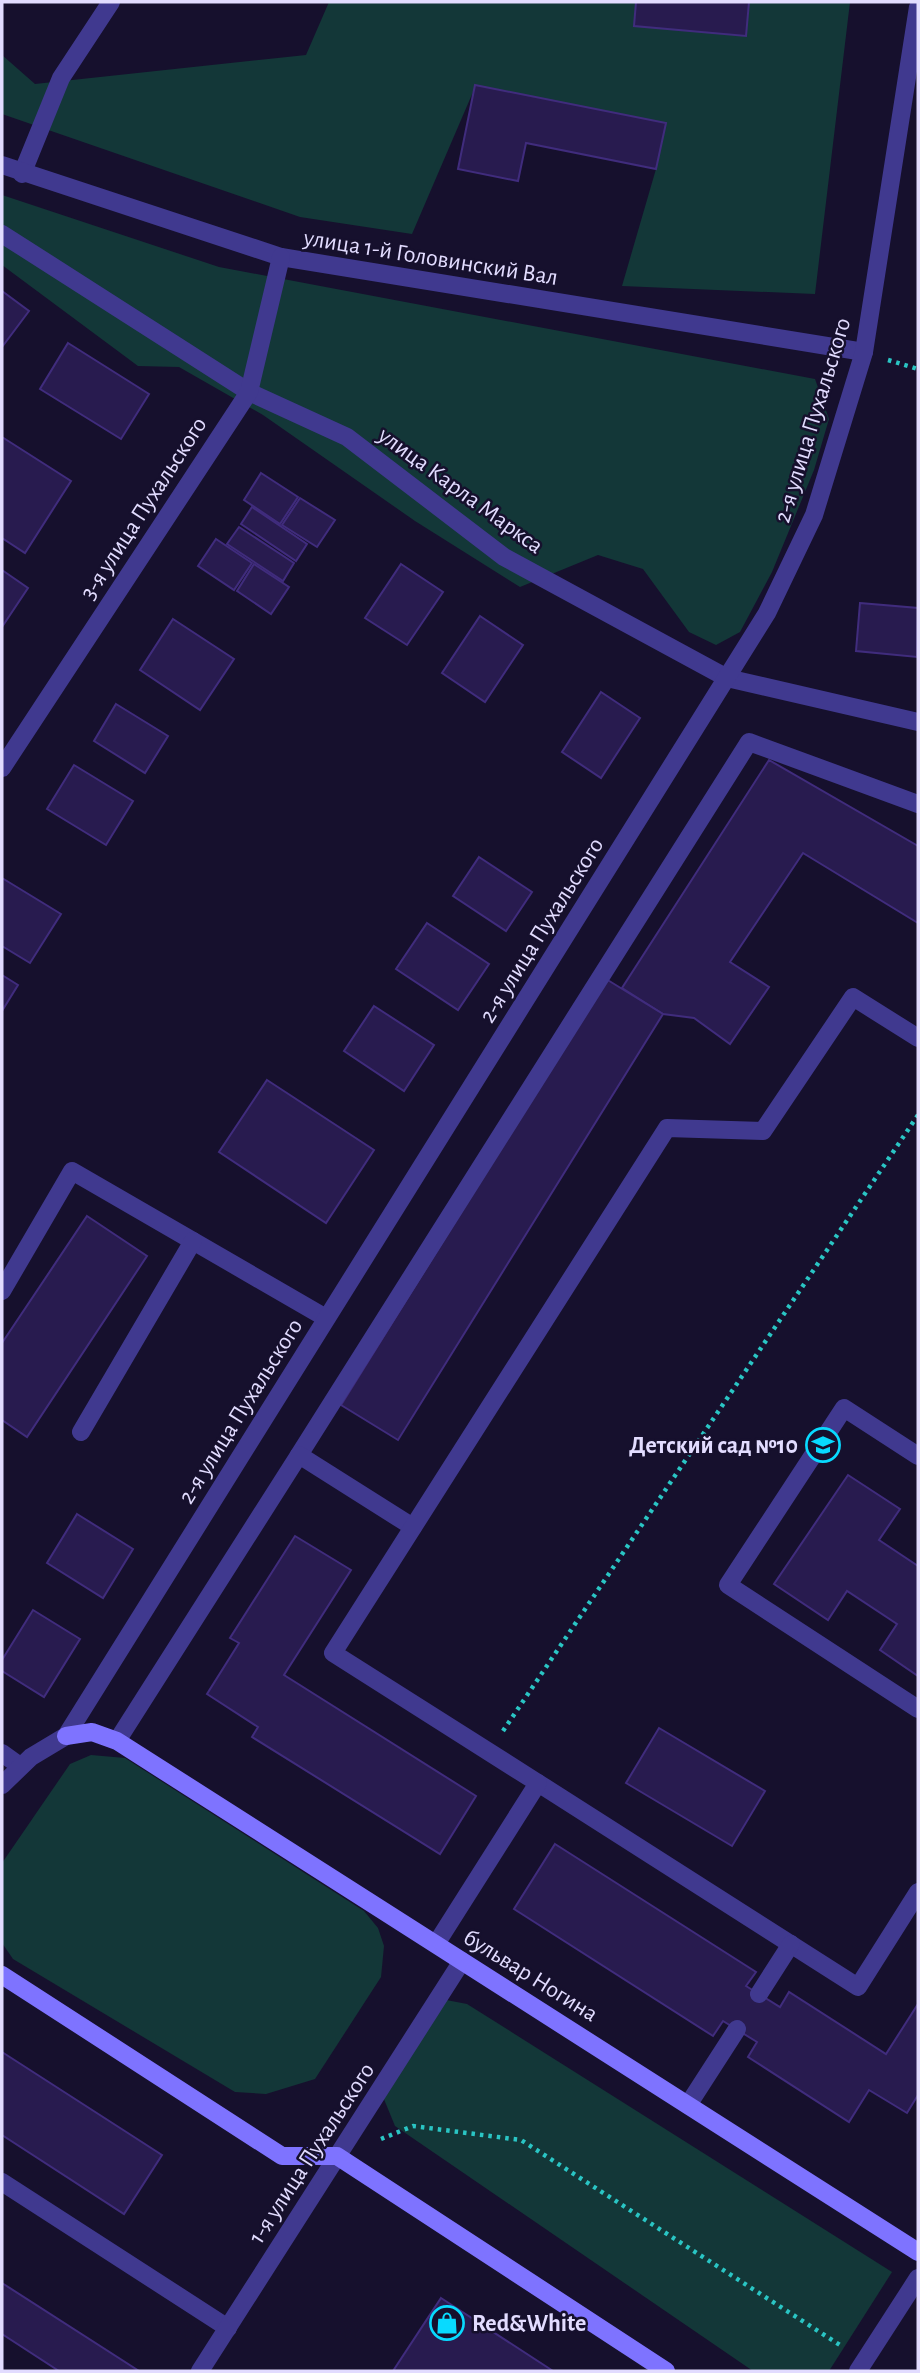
<svg xmlns="http://www.w3.org/2000/svg" width="920" height="2373" viewBox="0 0 920 2373" font-family="'Alegreya Sans',sans-serif">
<style>
.green{fill:#133738}
.building{fill:#281b4f;stroke:#402c7d;stroke-width:2}
.lines{fill:none;stroke-linecap:round;stroke-linejoin:round}
.path{stroke:#2ac5c4;stroke-width:4.5;stroke-dasharray:3.5 5;stroke-linecap:butt}
.lane{stroke:#40398f;stroke-width:18}
.street{stroke:#40398f;stroke-width:18}
.secondary{stroke:#7e73ff;stroke-width:18}
.labels{text-anchor:middle;stroke-width:5;stroke-linejoin:round;paint-order:stroke}
.street-label{font-size:24px;fill:#e2dcff;stroke:#16102d}
.poi-label{font-size:24px;font-weight:bold;fill:#e2dcff;stroke:#16102d;text-anchor:end}
</style>
<rect width="100%" height="100%" fill="#16102d"/>
<g class="green">
<polygon points="329,2 850,2 815,294 622,286 656,169 665,124 476,85 412,234 300,217 2,114 2,55 35,84 306,55"/>
<polygon points="2,195 219,267 815,379 829,419 814,470 772,572 740,632 716,645 689,632 643,569 598,555 520,587 415,521 263,415 179,367 138,366 2,265"/>
<polygon points="91,1755 125,1758 364,1911 378,1928 384,1946 381,1977 315,2079 266,2094 235,2092 13,1959 2,1943 2,1863 70,1764"/>
<polygon points="441,1999 467,2004 892,2272 829,2371 753,2371 395,2126 379,2087"/>
</g>
<g class="building">
<polygon points="636,2 749,2 746,36 634,26"/>
<polygon points="475,85 666,123 656,169 526,143 518,181 458,169"/>
<polygon points="2,291 29,311 2,347"/>
<polygon points="68,343 149,394 121,439 40,389"/>
<polygon points="2,437 71,481 25,553 2,538"/>
<polygon points="261,473 298,497 280,524 244,500"/>
<polygon points="300,498 335,520 317,547 282,525"/>
<polygon points="252,507 307,544 296,561 241,524"/>
<polygon points="239,527 294,563 283,581 227,544"/>
<polygon points="216,539 252,563 234,590 198,566"/>
<polygon points="254,564 289,587 271,614 237,591"/>
<polygon points="401,564 443,592 407,645 365,618"/>
<polygon points="2,570 28,588 2,627"/>
<polygon points="860,603 918,608 917,657 856,651"/>
<polygon points="480,616 523,645 485,702 442,673"/>
<polygon points="173,619 234,659 200,710 140,670"/>
<polygon points="601,692 640,718 601,778 562,752"/>
<polygon points="116,704 168,736 145,773 94,741"/>
<polygon points="769,760 918,846 918,923 803,853 730,962 769,987 730,1044 694,1018 663,1014 622,988"/>
<polygon points="74,765 133,801 106,845 47,809"/>
<polygon points="479,857 532,892 506,931 453,896"/>
<polygon points="2,878 61,914 30,963 2,946"/>
<polygon points="427,923 489,964 458,1010 396,969"/>
<polygon points="2,975 18,985 2,1011"/>
<polygon points="606,979 663,1014 398,1440 341,1405"/>
<polygon points="374,1006 434,1045 404,1091 344,1051"/>
<polygon points="267,1080 374,1150 326,1223 219,1152"/>
<polygon points="87,1216 147,1256 27,1437 2,1420 2,1343"/>
<polygon points="848,1475 900,1509 879,1540 918,1566 918,1676 880,1650 897,1624 847,1591 828,1620 774,1584"/>
<polygon points="77,1514 133,1549 103,1598 47,1563"/>
<polygon points="295,1536 351,1570 284,1675 476,1796 440,1854 252,1737 258,1727 207,1694 239,1643 230,1638"/>
<polygon points="33,1610 80,1639 44,1697 2,1671 2,1660"/>
<polygon points="659,1728 765,1791 732,1846 626,1783"/>
<polygon points="555,1844 756,1972 746,1986 780,2007 789,1992 886,2054 918,2004 918,2095 907,2113 869,2090 849,2122 748,2057 757,2042 723,2021 713,2036 514,1909"/>
<polygon points="2,2052 162,2155 124,2214 2,2135"/>
<polygon points="2,2283 139,2371 59,2371 2,2334"/>
<polygon points="441,2298 553,2371 393,2371"/>
</g>
<g class="lines">
<g class="path">
<polyline points="888,360 918,369"/>
<polyline points="503,1731 918,1115"/>
<polyline points="381,2139 413,2126 521,2140 843,2347"/>
</g>
<g class="lane">
<polyline points="22,174 61,78 111,2"/>
<polyline points="2,1291 72,1171 326,1318"/>
<polyline points="81,1432 193,1241"/>
<polyline points="299,1455 749,742 918,804"/>
<polyline points="918,1456 844,1408 728,1585 918,1709"/>
<polyline points="117,1741 299,1455 413,1527"/>
<polyline points="538,1783 858,1987 918,1892"/>
<polyline points="436,1944 538,1783 333,1653 667,1128 763,1131 853,997 918,1038"/>
<polyline points="759,1994 791,1944"/>
<polyline points="688,2105 737,2029"/>
<polyline points="2,2182 228,2328"/>
</g>
<g class="street">
<polyline points="2,165 281,257 864,352"/>
<polyline points="2,234 249,392 347,437 504,557 727,678 918,722"/>
<polyline points="2,768 249,392 281,257"/>
<polyline points="2,1753 20,1766"/>
<polyline points="2,1785 31,1757 66,1736 767,613 814,515 864,352 918,7"/>
<polyline points="200,2371 462,1961"/>
<polyline points="858,2371 918,2278"/>
</g>
<g class="secondary">
<polyline points="66,1736 92,1732 117,1741 918,2252"/>
<polyline points="2,1975 282,2156 337,2156 666,2371"/>
</g>
</g>
<defs>
<g id="school-ring" transform="scale(1.75)"><circle r="9.5" fill="#16102d" stroke="#08daff" stroke-width="1.5"/><path d="M0-5L7-2L0 1L-7-2ZM-4 1L0 2.5L4 1V4Q0 6-4 4Z" fill="#08daff"/></g>
<g id="shop-ring" transform="scale(1.75)"><circle r="9.5" fill="#16102d" stroke="#08daff" stroke-width="1.5"/><path d="M-5-2.5h2.3a2.7 3.5 0 0 1 5.4 0H5L5.5 6h-11ZM-1.5-2.5h3a1.5 2.3 0 0 0-3 0Z" fill="#08daff"/></g>
</defs>
<g fill-rule="evenodd">
<use href="#school-ring" x="823" y="1445"/>
<use href="#shop-ring" x="447" y="2323"/>
</g>
<g class="labels">
<g class="street-label">
<text transform="translate(431 257) rotate(9)" y="8">улица 1-й Головинский Вал</text>
<text transform="translate(812 420) rotate(-73)" y="8">2-я улица Пухальского</text>
<text transform="translate(461 490) rotate(36)" y="8">улица Карла Маркса</text>
<text transform="translate(143 508) rotate(-57)" y="8">3-я улица Пухальского</text>
<text transform="translate(541 930) rotate(-58)" y="8">2-я улица Пухальского</text>
<text transform="translate(240 1411) rotate(-58)" y="8">2-я улица Пухальского</text>
<text transform="translate(531 1975) rotate(32)" y="8">бульвар Ногина</text>
<text transform="translate(311 2153) rotate(-57)" y="8">1-я улица Пухальского</text>
</g>
<g class="poi-label">
<text x="798" y="1453">Детский сад №10</text>
<text x="472" y="2331" text-anchor="start">Red&amp;White</text>
</g>
</g>
<rect width="920" height="2373" fill="none" stroke="#e2dcff" stroke-width="7"/>
</svg>
